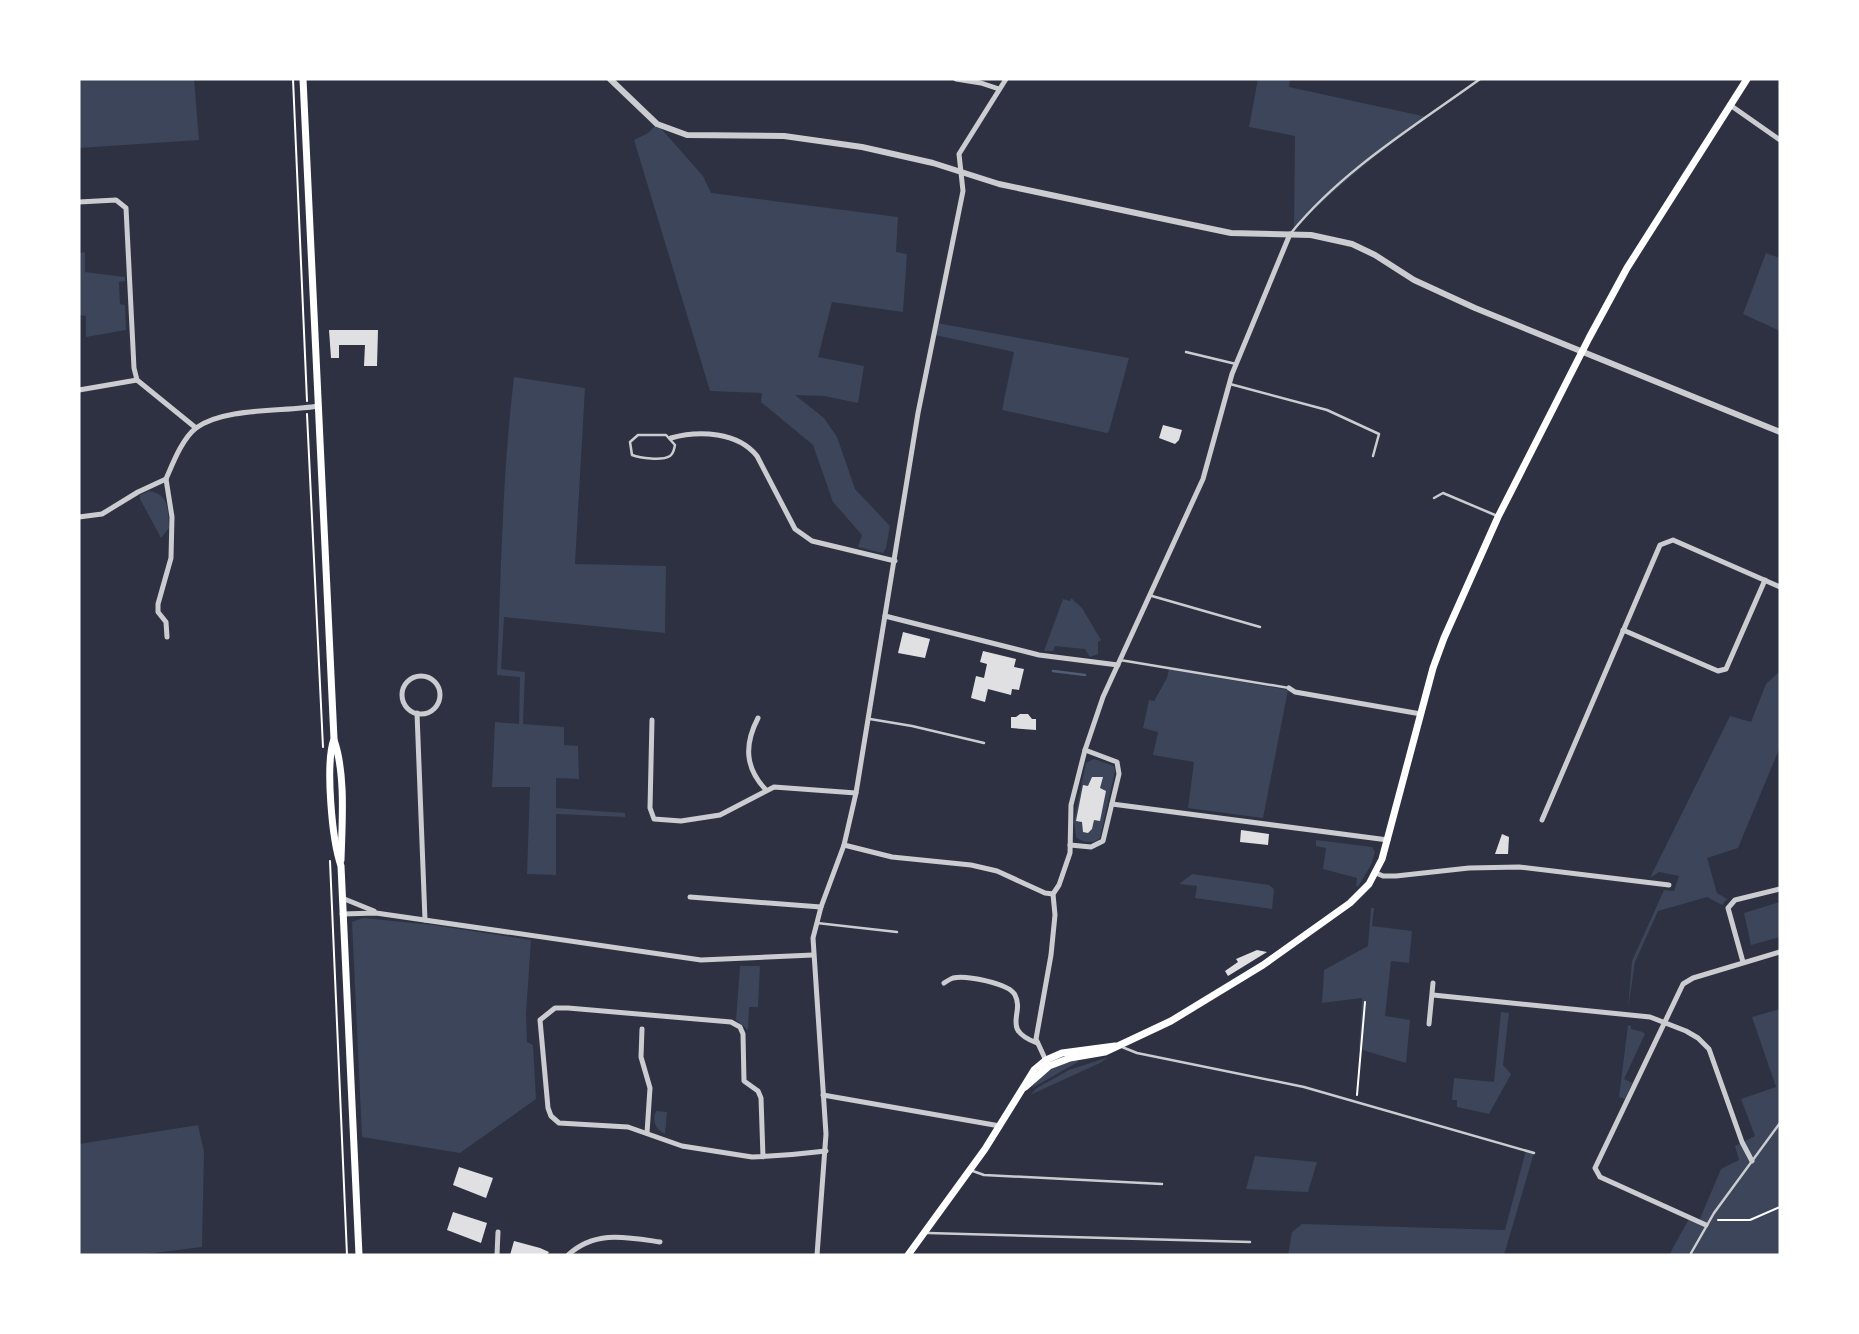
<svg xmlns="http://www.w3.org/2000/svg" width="1859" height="1334" viewBox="0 0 1859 1334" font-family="'DM Sans',sans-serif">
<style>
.green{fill:#3c4559}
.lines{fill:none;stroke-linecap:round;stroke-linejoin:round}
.stream{stroke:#4f5d75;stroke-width:2.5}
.building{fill:#e0e0e3}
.path{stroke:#fff;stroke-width:2}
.service{stroke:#caccd0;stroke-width:2.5}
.minor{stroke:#caccd0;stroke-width:5}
.tertiary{stroke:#caccd0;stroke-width:6}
.secondary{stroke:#fff;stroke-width:7}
</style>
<rect width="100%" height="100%" fill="#2d3142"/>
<g class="green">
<polygon points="79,79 194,79 199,140 79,148"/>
<path d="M1258,79H1290L1289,87L1427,117C1380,151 1336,187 1294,229L1295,136L1249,127Z"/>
<polygon points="657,124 703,176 711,193 898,217 896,252 907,254 903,312 832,302 818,357 864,366 858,403 824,396 795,395 824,418 837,437 855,489 890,526 886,548 883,553 858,547 862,535 833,502 813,445 761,402 762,393 710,391 634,140 648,133"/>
<polygon points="85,252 85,272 125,277 125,281 119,282 120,304 125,305 126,330 86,337 86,316 79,315 79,253"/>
<polygon points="1766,253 1780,258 1780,331 1743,314"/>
<polygon points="937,323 1129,358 1109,431 1107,433 1002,410 1014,352 935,335"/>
<path d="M514,377L585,388L575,564L666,566L665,633L504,617L501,669L525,672L523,724L564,727V745L578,746L579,779L556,778V808L625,813V817L556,814V875L527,874L530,787H492L495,722L519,724L520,677L497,675C501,576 502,476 514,377Z"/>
<path d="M149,491C170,494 168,512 169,528L161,538L140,499V495Z"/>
<polygon points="1071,598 1082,608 1101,640 1098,642 1098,654 1090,657 1085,649 1055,646 1053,651 1044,651 1063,599 1070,601"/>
<polygon points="1169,669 1288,690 1263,818 1188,808 1194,762 1153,755 1158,732 1143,728 1149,700 1154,701 1167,678"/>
<polygon points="1780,671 1780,747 1738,848 1707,858 1717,893 1727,899 1722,905 1707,897 1658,911 1635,962 1628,1009 1632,961 1664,890 1674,891 1679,876 1659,872 1650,878 1730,716 1751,722 1766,684"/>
<path d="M1094,759L1114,766L1115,771L1100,838C1095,844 1082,843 1076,837L1074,821L1086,763Z"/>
<polygon points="1316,840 1372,847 1375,852 1371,865 1358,887 1356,885 1357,878 1323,869 1326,848 1316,846"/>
<polygon points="1192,874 1269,885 1274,889 1272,909 1195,898 1197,886 1179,884"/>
<polygon points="1780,902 1780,937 1751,945 1744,913"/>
<polygon points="1371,908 1374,908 1372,926 1412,931 1409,963 1391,961 1385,1016 1410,1020 1406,1063 1359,1049 1362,998 1322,1003 1324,970 1368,946"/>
<polygon points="363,918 433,925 531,940 526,1014 527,1042 533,1045 536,1099 460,1153 362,1137 352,922"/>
<polygon points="740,966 760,966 758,1007 749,1007 748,1030 736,1020"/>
<polygon points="1780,1009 1780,1255 1669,1255 1690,1217 1699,1221 1721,1169 1739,1160 1735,1146 1755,1136 1741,1099 1776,1087 1752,1017"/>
<polygon points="1501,1012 1509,1013 1503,1065 1511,1074 1489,1114 1457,1107 1457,1100 1452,1100 1454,1078 1494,1082"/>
<polygon points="1628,1025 1631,1026 1631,1029 1643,1032 1645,1034 1624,1079 1632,1083 1625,1099 1619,1097"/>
<polygon points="1109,1057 1100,1063 1030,1095 1037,1088 1069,1070"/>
<path d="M1077,1059L1078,1062L1032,1088C1041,1071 1060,1064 1077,1059Z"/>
<path d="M656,1111L667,1112L665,1134C655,1129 652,1121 656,1111Z"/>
<polygon points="198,1125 204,1152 202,1247 137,1255 79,1255 79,1144"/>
<polygon points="1526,1150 1534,1153 1504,1255 1288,1255 1292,1232 1302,1224 1505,1230"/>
<polygon points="1255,1156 1317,1162 1308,1192 1246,1189"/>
</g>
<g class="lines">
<polyline class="stream" points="1053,671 1085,675"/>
</g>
<g class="building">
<polygon points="329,330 378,330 377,366 364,366 365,345 339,345 339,358 331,358"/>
<polygon points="1163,425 1182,430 1179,440 1175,444 1159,438"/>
<polygon points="903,632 930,639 925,658 898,653"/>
<polygon points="983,651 1016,659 1014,667 1024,669 1019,690 1012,689 1011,695 988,689 985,702 971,698 976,676 984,678 987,664 980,662"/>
<polygon points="1020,714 1028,714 1032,719 1036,719 1036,730 1011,728 1011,717 1016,717"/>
<polygon points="1092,777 1103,777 1100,788 1106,791 1100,821 1094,820 1092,829 1088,833 1083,832 1082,822 1076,821 1083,785 1088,786"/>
<polygon points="1241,830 1269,834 1268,845 1240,842"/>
<polygon points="1502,834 1509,837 1508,854 1495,854"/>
<polygon points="1257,950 1267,952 1228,976 1225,971 1238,962 1236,959"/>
<polygon points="459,1167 493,1178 486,1198 453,1185"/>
<polygon points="453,1212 487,1223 481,1243 447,1230"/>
<polygon points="514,1241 540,1248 549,1252 547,1255 510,1255"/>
</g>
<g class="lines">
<g class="path">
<polyline points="293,79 307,401"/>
<polyline points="307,414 323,747"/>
<polyline points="330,861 347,1255"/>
<polyline points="1357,1095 1365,1002"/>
<polyline points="1718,1220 1750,1220 1780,1207"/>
</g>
<g class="service">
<path d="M1291,233C1342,170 1415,126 1480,79"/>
<polyline points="1186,352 1236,364"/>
<polyline points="1230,384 1327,410 1379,434 1373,456"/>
<path d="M638,435H666L675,445C674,449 674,453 670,456C662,461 640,458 632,455L630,442Z"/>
<polyline points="1434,498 1443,493 1495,515"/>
<polyline points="1152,596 1260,627"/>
<polyline points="1120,660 1289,688"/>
<polyline points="870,719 912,726 984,743"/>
<polyline points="817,923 897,932"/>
<polyline points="1122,1047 1137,1053 1304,1087 1534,1153"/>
<polyline points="970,1170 984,1175 1162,1184"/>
<polyline points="928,1233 1250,1242"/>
<polyline points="1690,1255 1714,1213 1780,1123"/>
</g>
<g class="minor">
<polyline points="956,79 981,83 999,89"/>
<polyline points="1730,105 1780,140"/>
<polyline points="79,202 116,200 126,208 134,368 137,380 196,428"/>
<polyline points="79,390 137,380"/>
<path d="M671,438C699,430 738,432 757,456L795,529L812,541L895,561"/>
<polyline points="166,479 172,517 171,558 158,604 158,612 166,622 167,637"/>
<path d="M79,517L102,514L138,492L166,479C173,463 182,439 196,428C225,407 284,412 318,406"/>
<polyline points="885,616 1039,655 1118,665"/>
<polyline points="1623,630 1718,671 1726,669 1765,580"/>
<circle cx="421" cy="695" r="19"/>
<polyline points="1289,688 1295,692 1421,714"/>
<polyline points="417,713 425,920"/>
<path d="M758,718C744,745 745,768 766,790"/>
<polyline points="652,720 650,808 654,819 681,821 720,815 774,787 856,793"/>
<polyline points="1112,804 1388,840"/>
<polyline points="1542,820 1660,545 1673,540 1780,587"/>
<polyline points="844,845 892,857 971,865 997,871 1045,893 1053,894"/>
<polyline points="1070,845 1091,847 1103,841 1119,774 1117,762 1085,750"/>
<polyline points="1376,873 1383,876 1396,876 1469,868 1519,867 1669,885"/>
<polyline points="690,897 821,907"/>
<polyline points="342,898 374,911"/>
<polyline points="342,914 376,913 701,960 813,955"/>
<polyline points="1743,962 1728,908 1735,900 1780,889"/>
<path d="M944,983C947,981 950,979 953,978C965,975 1009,983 1015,995C1025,1014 1000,1029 1037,1043"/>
<polyline points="1433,995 1650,1017 1686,1031 1698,1038 1709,1049 1742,1142 1752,1161"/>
<polyline points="1429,1024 1433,983"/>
<polyline points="642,1029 641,1057 650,1088 647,1133"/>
<polyline points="1047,1063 1036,1039 1051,955 1055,915 1053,894 1059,885 1070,853 1071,805 1085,750 1103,697 1203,479 1232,374 1290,234"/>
<polyline points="823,1095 1000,1126"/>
<path d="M763,1157L761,1098L758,1091L744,1081L743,1034L740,1027L731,1022L568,1008H555L540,1020L548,1108L551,1116L559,1123L628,1127L682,1146L752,1157C777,1156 801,1154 826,1151"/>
<polyline points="1706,1225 1600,1177 1595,1168 1683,984 1693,978 1780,952"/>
<polyline points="497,1255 498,1232"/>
<path d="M568,1255C595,1230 626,1237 660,1242"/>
<polyline points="817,1255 826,1134 813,938 821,907 844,845 856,793 918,413 963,191 959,154 1006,79"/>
</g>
<polyline class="tertiary" points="610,79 657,124 687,135 784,136 862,147 933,163 999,184 1188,224 1231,233 1311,235 1352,244 1375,255 1414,280 1475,308 1780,432"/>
<g class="secondary">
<path d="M303,79L334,739C325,764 332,840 341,866L359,1255"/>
<path d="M334,740C346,774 342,824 341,860"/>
<polyline points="1025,1087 1049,1066 1070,1058 1105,1052 1137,1037 1171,1021 1263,965 1350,903 1369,884 1382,859 1433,668 1444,638 1498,517 1589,338 1627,268 1747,79"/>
<polyline points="908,1255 985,1149 1034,1070 1046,1060 1062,1053 1115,1046"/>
</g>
</g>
<rect width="1859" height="1334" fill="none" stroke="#ffffff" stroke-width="161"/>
</svg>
